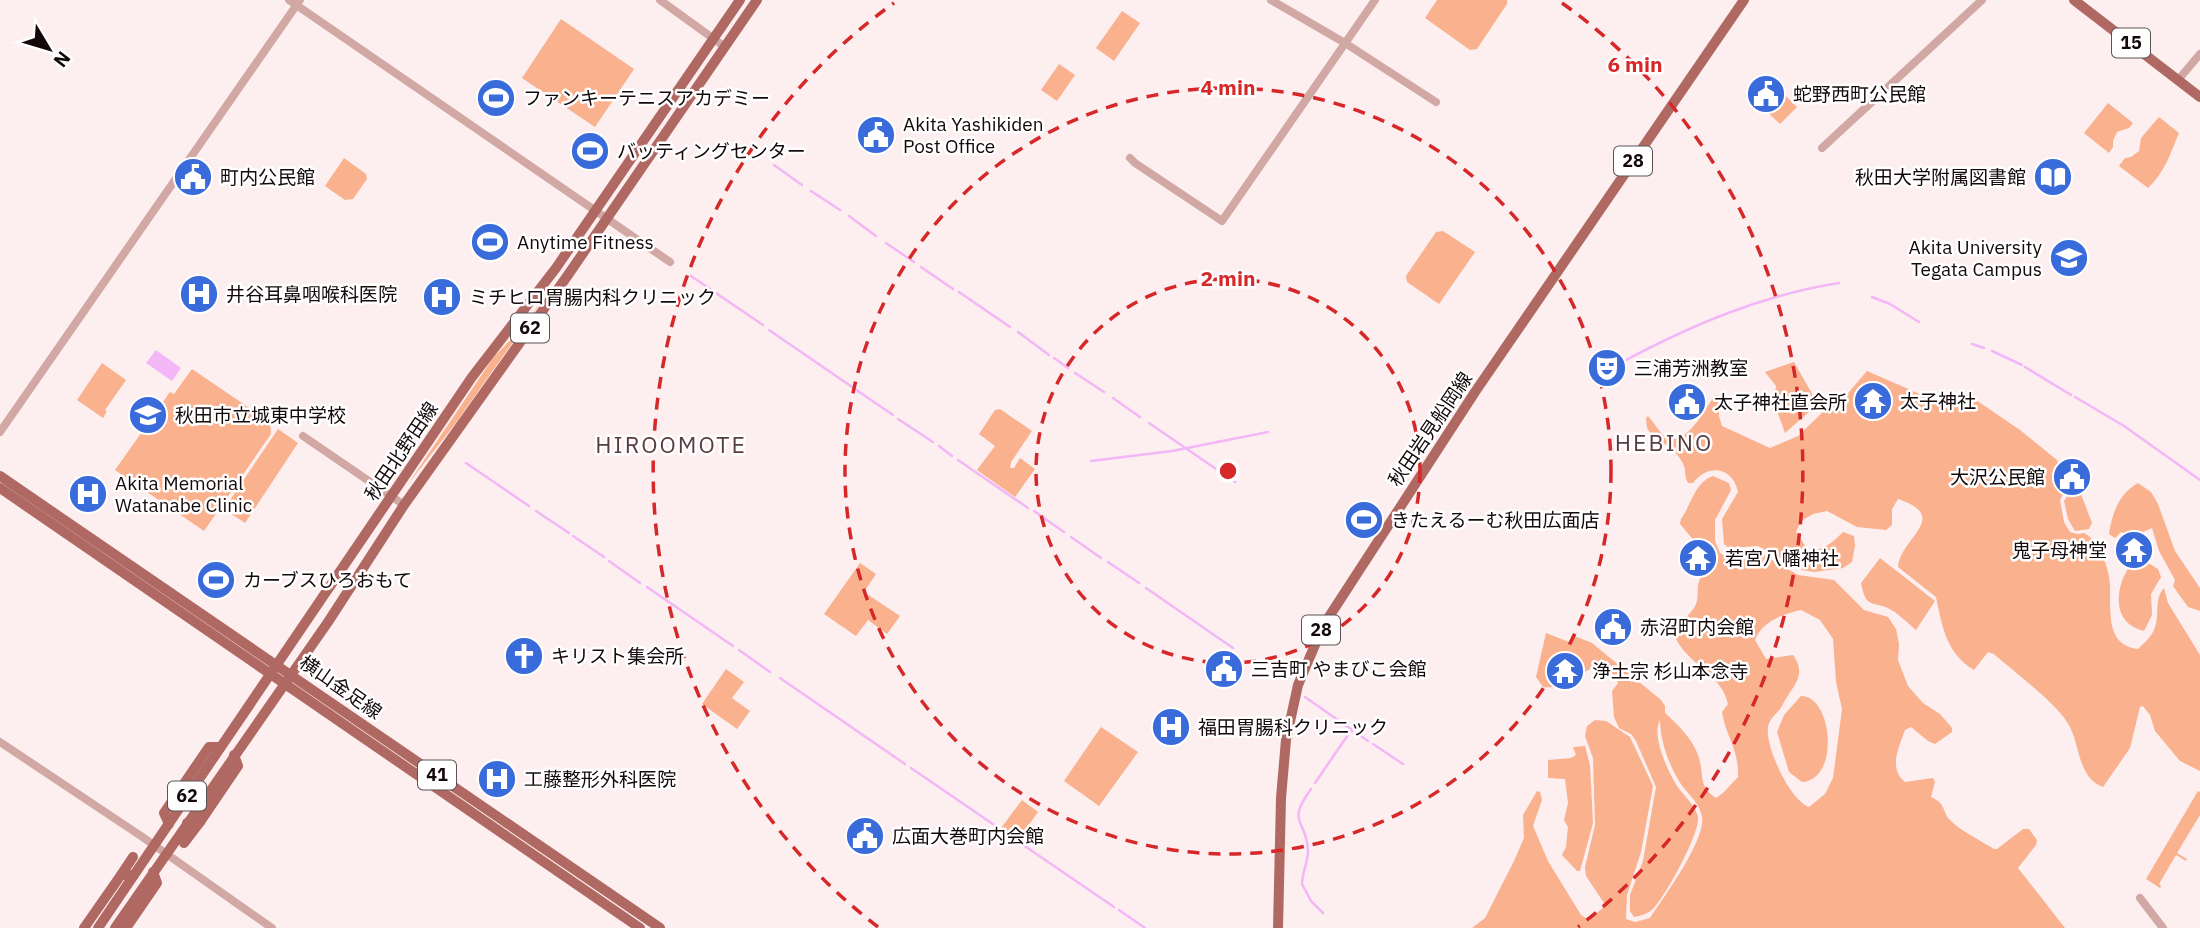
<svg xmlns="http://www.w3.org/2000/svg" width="2200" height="928" viewBox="0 0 2200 928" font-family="'IBM Plex Sans','Noto Sans JP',sans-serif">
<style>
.green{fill:#f9b18e;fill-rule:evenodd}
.water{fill:#f3b6f6}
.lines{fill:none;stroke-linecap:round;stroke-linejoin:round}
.stream{stroke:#f3b6f6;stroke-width:2.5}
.tertiary{stroke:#d1a8a3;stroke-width:8}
.primary{stroke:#b06962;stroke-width:10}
.ring{fill:none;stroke:#d62828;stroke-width:3.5;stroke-dasharray:12 9}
.labels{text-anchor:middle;stroke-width:5;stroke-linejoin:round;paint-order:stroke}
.shield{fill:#fff;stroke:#5a5254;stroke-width:2}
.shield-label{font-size:18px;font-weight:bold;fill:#13080a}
.poi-label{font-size:19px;fill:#13080a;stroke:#fff;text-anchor:start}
.street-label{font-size:19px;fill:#13080a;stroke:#fff}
.quarter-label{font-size:23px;letter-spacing:2px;fill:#593c42;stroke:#fff}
.centre{fill:#d62828;stroke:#fff;stroke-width:3.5}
.ring-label{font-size:21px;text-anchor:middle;font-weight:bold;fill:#d62828;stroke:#fff;stroke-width:5;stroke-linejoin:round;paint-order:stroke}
</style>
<rect width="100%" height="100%" fill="#fdeef0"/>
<g class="green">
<polygon points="1437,0 1507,0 1507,4 1477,49 1470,50 1425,18"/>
<polygon points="1122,11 1140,23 1114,61 1096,48"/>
<polygon points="561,19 634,69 595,127 522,78"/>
<polygon points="1059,64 1075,75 1057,101 1041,90"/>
<polygon points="1780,90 1797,107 1780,124 1762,107"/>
<polygon points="2108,103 2133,123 2129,128 2117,132 2113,141 2113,147 2109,153 2084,133"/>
<path d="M2159,117L2179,133C2170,154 2165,172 2148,188L2119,166L2125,158L2131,157L2139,151L2141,138Z"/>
<polygon points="344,158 366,174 367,179 353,199 345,200 325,186"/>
<polygon points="1443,231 1475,252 1439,304 1407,282 1406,276 1436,232"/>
<polygon points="552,287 455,424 408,484 493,358 520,330"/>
<polygon points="1794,362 1818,404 1785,433 1774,402 1776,386 1765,372"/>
<polygon points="102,363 126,380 105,410 107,411 103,418 77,400"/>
<polygon points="192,369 270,422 271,434 204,531 115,470 170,392 174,394"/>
<path d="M1867,371L1922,395L1951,401L1973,398L2020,430L2057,460L2060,466L2057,478L2063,494L2060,500L2064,522L2070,532L2078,534L2084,533C2099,540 2110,570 2110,586C2111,611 2105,645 2138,649C2143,644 2150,638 2153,632C2161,618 2153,599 2164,588L2168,603L2200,655V771L2180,761L2155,731L2150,715L2143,706L2140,707L2130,748L2103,787C2076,777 2081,742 2067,722C2055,702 2013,671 1994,654L1988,652L1974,670C1946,653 1942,626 1936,597L1898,567C1900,538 1952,517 1898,499L1892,509V525L1886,530L1857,527L1827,511L1813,514L1801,521L1796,532L1808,550C1823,551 1832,543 1843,532L1854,536L1855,546L1852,562L1843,568L1814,572L1802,570L1758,546L1729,548L1724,544L1722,519L1738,492C1733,467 1708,463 1693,483H1688C1684,476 1686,472 1684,466C1680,454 1664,441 1653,438L1647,428L1646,418L1648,416C1653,421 1657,429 1662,434C1685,452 1704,410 1715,395H1719V416L1722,426L1770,448L1798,436L1825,410L1843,399ZM1876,381L1883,385L1886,395L1880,406L1869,411L1864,409L1859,397L1868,386Z"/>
<polygon points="1000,409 1032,431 1011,462 1010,468 1014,468 1020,458 1035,469 1015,497 977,470 995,446 979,434 995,410"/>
<polygon points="278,429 298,443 245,523 224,509"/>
<path d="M1713,476L1729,483L1731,490L1715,520V541L1720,553L1725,556L1748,552L1760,553L1798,575L1834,580L1864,610L1888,617L1896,629L1899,644L1898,660L1908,686L1923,703L1940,714L1952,728V732L1935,744L1928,741L1911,727L1905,730C1899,747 1888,768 1905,782L1933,778L1935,782L1931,797C1947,804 1941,811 1951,821C1962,832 1980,840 1994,849H1997L2023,829H2029L2037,840L2036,845L2018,868L2065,928H1472L1485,918L1514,861L1524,838L1523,815L1537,791L1540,792L1542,800L1533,826L1548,861L1581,915L1587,919L1602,909L1604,903L1586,876L1585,867L1595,825L1593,758L1585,736L1587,726L1595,720L1606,721L1630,737L1653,786L1641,852L1627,895L1626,919L1635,922L1650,918C1663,898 1706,840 1702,817C1700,802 1686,793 1679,781C1668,763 1660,739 1660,720C1651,736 1668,771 1677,786C1683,795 1696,806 1698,817C1700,834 1665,897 1653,909C1647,914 1641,916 1634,917L1630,911V895L1643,861L1656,787L1636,741L1631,734L1619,728L1614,717L1612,691L1618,683L1616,677L1599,666C1579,671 1564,690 1543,687L1536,677L1546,633L1569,642L1572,635L1592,643L1661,700L1665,706V713C1678,725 1692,738 1698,755C1705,774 1697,786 1716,798L1723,793L1738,777C1739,749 1726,737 1722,712L1728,704C1723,680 1701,670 1686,653C1681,648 1677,641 1674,635C1679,622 1687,618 1694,608C1699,601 1697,593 1698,585C1701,574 1709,564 1708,552L1696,543L1680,524L1681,519C1691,505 1695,482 1713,476ZM1801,610L1820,620L1833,639L1836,682L1842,709L1833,778L1825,794L1809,807C1790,800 1765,747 1768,727C1770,716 1779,713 1783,704C1792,686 1808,676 1793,655L1766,659L1755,640C1762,621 1783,614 1801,610Z"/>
<path d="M2138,483L2151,492L2158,504L2175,551L2200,588V611L2188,607L2173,586L2175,580L2159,551L2152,528C2141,533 2133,538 2121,532L2115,538L2109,534C2112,514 2119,493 2138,483Z"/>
<polygon points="2081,494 2092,523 2089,529 2075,531 2068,519 2064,501 2068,495"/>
<path d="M1880,558L1935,601L1916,630C1909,624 1901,616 1893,611C1875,599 1866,612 1861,583Z"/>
<path d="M2142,559L2158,569L2161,577L2151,594L2152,615L2144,631C2112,624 2114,588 2130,566L2134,569Z"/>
<polygon points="860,563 876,574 864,592 900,616 887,634 868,620 856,636 824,614"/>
<polygon points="726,669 744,682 732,698 750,711 737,729 702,704"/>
<path d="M1801,696C1833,696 1840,780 1802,782L1789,772L1777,732L1784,715Z"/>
<polygon points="1101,727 1138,752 1099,806 1064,781"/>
<polygon points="1585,746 1590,765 1593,823 1580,871 1577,871 1562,855 1566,847 1568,827 1564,820 1568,803 1565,779 1548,778 1548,760 1571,758 1576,755 1573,747"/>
<polygon points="2198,791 2200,792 2200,815 2177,853 2187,859 2186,861 2176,855 2159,884 2161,886 2160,888 2146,879"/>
<polygon points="1022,800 1038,812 1018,840 1001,828"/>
</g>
<polygon class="water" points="156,350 181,368 172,381 146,363"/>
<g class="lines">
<g class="stream">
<polyline points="774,165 802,185"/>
<polyline points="811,191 840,210"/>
<polyline points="849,216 876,236"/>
<polyline points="886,243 914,262"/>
<polyline points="921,267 953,289"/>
<polyline points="691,276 763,325"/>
<polyline points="959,292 1010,327"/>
<polyline points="1872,297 1890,304 1919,322"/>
<polyline points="769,330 893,415"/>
<polyline points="1018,332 1049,355"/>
<polyline points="1972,344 1984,348"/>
<polyline points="1992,351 2022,365"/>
<polyline points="1054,358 1068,368"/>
<path d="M1624,361C1692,325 1762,295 1839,283"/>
<polyline points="2025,367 2071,395"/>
<polyline points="1075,373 1104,392"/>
<polyline points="2075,397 2124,426 2200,480"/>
<polyline points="1113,398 1140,417"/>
<polyline points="898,419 933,442"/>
<polyline points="1149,423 1235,482"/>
<polyline points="939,446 952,456"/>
<polyline points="958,460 1028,508"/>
<polyline points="1091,461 1172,451 1268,432"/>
<polyline points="466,463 529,506"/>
<polyline points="536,511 569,533"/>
<polyline points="1034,511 1064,532"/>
<polyline points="573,536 604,557"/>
<polyline points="1071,537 1101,558"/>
<polyline points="609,561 640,583"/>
<polyline points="1108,562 1139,583"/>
<polyline points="647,587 733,646"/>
<polyline points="1146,588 1233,648"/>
<polyline points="739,650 770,672"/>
<polyline points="780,678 905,764"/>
<polyline points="1305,697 1368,741"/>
<polyline points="1373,744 1403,764"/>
<polyline points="911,768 1114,907"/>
<polyline points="1315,783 1352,729"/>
<path d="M1311,789C1285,825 1307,818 1308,851C1308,862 1302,873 1302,884L1311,901L1323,913"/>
<polyline points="1119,910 1145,928"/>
</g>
<g class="tertiary">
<polyline points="289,0 670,262"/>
<polyline points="660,0 725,47"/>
<polyline points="1271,0 1345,43 1436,102"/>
<polyline points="2178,80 2200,54"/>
<polyline points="1822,148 1982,0"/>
<polyline points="1130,158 1135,163 1222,221 1375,0"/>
<polyline points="0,432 300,0"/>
<polyline points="303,436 404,505"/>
<polyline points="0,742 141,836 272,928"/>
<polyline points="2140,898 2163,928"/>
</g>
<g class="primary">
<polyline points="2074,0 2200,97"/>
<polyline points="0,476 660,928"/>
<polyline points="0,488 640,928"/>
<polyline points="187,823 200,822 238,766 234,755"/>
<polyline points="169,824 164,813 209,747 219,747"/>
<polyline points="184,843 200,822"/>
<polyline points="121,875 133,857"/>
<polyline points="84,928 121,875 134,875"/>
<polyline points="98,928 472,377 556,268 740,0"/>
<polyline points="115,928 328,622 404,505 568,275 757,0"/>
<polyline points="126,928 157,883 153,872"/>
<polyline points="1278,928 1281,798 1286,740 1298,685 1323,626 1475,392 1744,0"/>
</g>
</g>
<g class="ring">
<circle cx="1228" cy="471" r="192"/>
<circle cx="1228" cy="471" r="383"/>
<path d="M878 927A575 575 0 0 1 894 3M1562 3A575 575 0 0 1 1578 927"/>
</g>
<defs>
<g id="civic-disc" transform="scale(2.0125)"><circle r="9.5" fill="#3a6bdb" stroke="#fff"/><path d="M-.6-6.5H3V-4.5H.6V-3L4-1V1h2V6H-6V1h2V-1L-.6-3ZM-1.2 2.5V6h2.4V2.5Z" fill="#fff"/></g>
<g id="stadium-disc" transform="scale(2.0125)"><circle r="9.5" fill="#3a6bdb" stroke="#fff"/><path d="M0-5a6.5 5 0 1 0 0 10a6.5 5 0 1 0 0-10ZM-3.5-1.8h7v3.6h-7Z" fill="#fff"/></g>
<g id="library-disc" transform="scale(2.0125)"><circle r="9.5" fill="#3a6bdb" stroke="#fff"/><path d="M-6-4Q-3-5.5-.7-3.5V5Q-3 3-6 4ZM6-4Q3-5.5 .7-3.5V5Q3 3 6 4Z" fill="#fff"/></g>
<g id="university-disc" transform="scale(2.0125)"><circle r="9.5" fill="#3a6bdb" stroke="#fff"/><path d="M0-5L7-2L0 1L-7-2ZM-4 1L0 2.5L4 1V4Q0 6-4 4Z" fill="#fff"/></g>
<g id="hospital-disc" transform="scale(2.0125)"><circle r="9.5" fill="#3a6bdb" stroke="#fff"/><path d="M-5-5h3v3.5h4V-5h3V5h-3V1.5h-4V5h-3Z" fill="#fff"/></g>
<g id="theatre-disc" transform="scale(2.0125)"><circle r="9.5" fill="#3a6bdb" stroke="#fff"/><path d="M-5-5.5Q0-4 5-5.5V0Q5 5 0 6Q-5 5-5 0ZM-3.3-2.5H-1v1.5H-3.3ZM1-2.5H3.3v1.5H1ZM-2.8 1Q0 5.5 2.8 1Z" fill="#fff"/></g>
<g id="temple-disc" transform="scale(2.0125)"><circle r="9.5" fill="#3a6bdb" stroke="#fff"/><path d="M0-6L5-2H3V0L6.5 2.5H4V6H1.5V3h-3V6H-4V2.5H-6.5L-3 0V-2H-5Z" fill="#fff"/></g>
<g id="school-disc" transform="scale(2.0125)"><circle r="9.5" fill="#3a6bdb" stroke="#fff"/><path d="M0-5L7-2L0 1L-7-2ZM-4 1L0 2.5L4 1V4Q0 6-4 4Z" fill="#fff"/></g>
<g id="church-disc" transform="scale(2.0125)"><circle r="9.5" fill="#3a6bdb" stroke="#fff"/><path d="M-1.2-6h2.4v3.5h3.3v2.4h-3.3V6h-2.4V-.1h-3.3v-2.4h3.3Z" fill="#fff"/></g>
</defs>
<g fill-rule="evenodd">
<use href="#civic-disc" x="1766" y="94"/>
<use href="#stadium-disc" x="496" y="98"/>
<use href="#civic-disc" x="876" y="135"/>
<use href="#stadium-disc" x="590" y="151"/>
<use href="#civic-disc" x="193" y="177"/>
<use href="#library-disc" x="2053" y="177"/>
<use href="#stadium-disc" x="490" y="242"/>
<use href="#university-disc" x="2069" y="258"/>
<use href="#hospital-disc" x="199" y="294"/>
<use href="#hospital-disc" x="442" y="297"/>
<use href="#theatre-disc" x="1607" y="368"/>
<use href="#temple-disc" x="1873" y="401"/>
<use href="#civic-disc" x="1687" y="402"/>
<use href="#school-disc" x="148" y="415"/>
<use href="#civic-disc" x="2072" y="477"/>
<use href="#hospital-disc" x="88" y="494"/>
<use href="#stadium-disc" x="1364" y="520"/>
<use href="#temple-disc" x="2134" y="550"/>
<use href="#temple-disc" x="1698" y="558"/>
<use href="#stadium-disc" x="216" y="580"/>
<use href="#civic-disc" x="1613" y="627"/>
<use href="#church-disc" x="524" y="656"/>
<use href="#civic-disc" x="1224" y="669"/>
<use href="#temple-disc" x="1565" y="671"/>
<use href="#hospital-disc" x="1171" y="727"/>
<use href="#hospital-disc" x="497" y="779"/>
<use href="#civic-disc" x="865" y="836"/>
</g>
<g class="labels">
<g class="shield">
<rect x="2112" y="28.5" width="38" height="29" rx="5"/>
<rect x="1614" y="146.5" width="38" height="29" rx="5"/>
<rect x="511" y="313.5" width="38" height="29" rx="5"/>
<rect x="1302" y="615.5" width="38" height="29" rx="5"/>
<rect x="418" y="760.5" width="38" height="29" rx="5"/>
<rect x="168" y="781.5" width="38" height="29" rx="5"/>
</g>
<g class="shield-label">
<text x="2131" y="49">15</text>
<text x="1633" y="167">28</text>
<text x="530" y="334">62</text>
<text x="1321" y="636">28</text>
<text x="437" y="781">41</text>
<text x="187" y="802">62</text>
</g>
<g class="poi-label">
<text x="1793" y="101">蛇野西町公民館</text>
<text x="523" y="105">ファンキーテニスアカデミー</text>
<text x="903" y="131">Akita Yashikiden<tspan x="903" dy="22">Post Office</tspan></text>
<text x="617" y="158">バッティングセンター</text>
<text x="220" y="184">町内公民館</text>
<text x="2026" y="184" text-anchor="end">秋田大学附属図書館</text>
<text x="517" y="249">Anytime Fitness</text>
<text x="2042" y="254" text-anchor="end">Akita University<tspan x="2042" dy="22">Tegata Campus</tspan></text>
<text x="226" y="301">井谷耳鼻咽喉科医院</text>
<text x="469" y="304">ミチヒロ胃腸内科クリニック</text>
<text x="1634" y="375">三浦芳洲教室</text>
<text x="1900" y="408">太子神社</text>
<text x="1714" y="409">太子神社直会所</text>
<text x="175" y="422">秋田市立城東中学校</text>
<text x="2045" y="484" text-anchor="end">大沢公民館</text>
<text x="115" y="490">Akita Memorial<tspan x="115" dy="22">Watanabe Clinic</tspan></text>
<text x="1391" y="527">きたえるーむ秋田広面店</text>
<text x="2107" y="557" text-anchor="end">鬼子母神堂</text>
<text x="1725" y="565">若宮八幡神社</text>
<text x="243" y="587">カーブスひろおもて</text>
<text x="1640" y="634">赤沼町内会館</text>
<text x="551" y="663">キリスト集会所</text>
<text x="1251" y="676">三吉町 やまびこ会館</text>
<text x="1592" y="678">浄土宗 杉山本念寺</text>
<text x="1198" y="734">福田胃腸科クリニック</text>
<text x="524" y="786">工藤整形外科医院</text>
<text x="892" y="843">広面大巻町内会館</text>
</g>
<g class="street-label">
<text transform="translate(1430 429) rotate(-56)" y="7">秋田岩見船岡線</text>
<text transform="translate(401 451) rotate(-56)" y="7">秋田北野田線</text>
<text transform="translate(341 687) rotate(35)" y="7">横山金足線</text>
</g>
<g class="quarter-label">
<text x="1664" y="451">HEBINO</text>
<text x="671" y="453">HIROOMOTE</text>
</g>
</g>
<circle cx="1228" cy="471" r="10" class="centre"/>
<g class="ring-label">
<text x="1635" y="72">6 min</text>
<text x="1228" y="95">4 min</text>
<text x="1228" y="286">2 min</text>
</g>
<g transform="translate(49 49) rotate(128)" stroke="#ffffff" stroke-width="5" paint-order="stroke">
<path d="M0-5L12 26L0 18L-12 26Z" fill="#13080a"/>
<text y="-10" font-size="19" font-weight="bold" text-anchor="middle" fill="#13080a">N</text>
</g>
</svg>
